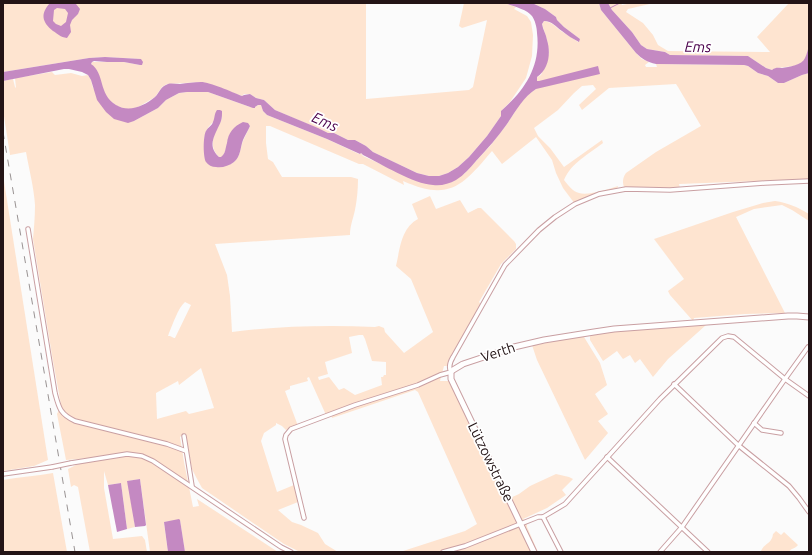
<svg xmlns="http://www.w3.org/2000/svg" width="812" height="555" viewBox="0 0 812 555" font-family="Ubuntu,sans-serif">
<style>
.green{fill:#fee4d0;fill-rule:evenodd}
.water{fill:#c489c2;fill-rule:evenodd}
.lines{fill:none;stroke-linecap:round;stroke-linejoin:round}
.stream{stroke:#c489c2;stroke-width:1}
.street-casing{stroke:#c99fa2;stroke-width:5.5}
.secondary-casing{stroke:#c99fa2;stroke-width:7}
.street{stroke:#fff;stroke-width:3.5}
.secondary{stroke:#fff;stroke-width:5}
.rail{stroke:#999393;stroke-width:1;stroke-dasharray:7 7;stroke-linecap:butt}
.street-bridge-casing{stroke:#c99fa2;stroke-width:5.5;stroke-linecap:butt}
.street-bridge{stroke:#fff;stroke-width:3.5}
.labels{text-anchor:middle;stroke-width:3.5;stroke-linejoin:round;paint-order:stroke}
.street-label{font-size:14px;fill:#231416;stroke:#fff}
.water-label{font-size:15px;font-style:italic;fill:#4a004b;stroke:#fff}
</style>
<rect width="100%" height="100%" fill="#fbfbfb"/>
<g class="green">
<polygon points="3,3 366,3 366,99 469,90 473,87 487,20 462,28 459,26 464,3 505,3 516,7 514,9 527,16 531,22 533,35 532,56 526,78 510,102 501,111 501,116 487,136 469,157 458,167 448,173 439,176 429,176 417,173 373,152 366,146 355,140 348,140 334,133 328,133 317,128 275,110 264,100 256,98 250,94 244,94 242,96 202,82 167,84 162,87 155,97 140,106 133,109 125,109 117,106 109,100 104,93 97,71 91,64 92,62 124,62 140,65 141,59 105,57 89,58 3,72"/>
<path d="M532,3H599L601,10L636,53L642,59L649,62L645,65L646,67H657L656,64L744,65L748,66L758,73L768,76L778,83H784L802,75L809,73V179L679,184L680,188L671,189L624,187C622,182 623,177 626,173L656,152L701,126L678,87L676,84L609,88L582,110L579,105L596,89L593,85L582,86L574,93L558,110L534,128L538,136L550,148L564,167L602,140L603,143C589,154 571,163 564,180C568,185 573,192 579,193C588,196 609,189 618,186L617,190L599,194L575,204L563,188L556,173L552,160L536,137L502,164L492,151C463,185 450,202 403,181L404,185L363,164H359L270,126H266V143L268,159L273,162L282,177H351L358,179C358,189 357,200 355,210C353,219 350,226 350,235L215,244L227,275L230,296L232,332C279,326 327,325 375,327L379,326L384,328L385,332L404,353L433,332L411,279L396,266C400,249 401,228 418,219L412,204L430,196L436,209L460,200L468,213L478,208H481L514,241L516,244V249L501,264L479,302L482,305L450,366H444L440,381H449L508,499L519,494L530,486L556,474L569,477L573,479L562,490L566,495L547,508L523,519L525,520L527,525V527L538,552H400L465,531L477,524L418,392L415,390L332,418L331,413L326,415L309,377L307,378L308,381L290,386V389L285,391L298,426H295L286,430L282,426L276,423V425L264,433L261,441L277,492L294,485L298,502L278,510L292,522L301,525L318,533L325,544L338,552H300L284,544L202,488L196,477L192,469L186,435L183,434L180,437L184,462L193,507L199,506L197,499L278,552H261L260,551L258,552H185L180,520L164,522L168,552H150L140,479L128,481L135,527L127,529L121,483L108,485L104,471V488L113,539L142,536L145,540L147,552H90L78,487L74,485L71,487L68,469L90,458L66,460L57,414L61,405L53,361L33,239C34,228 35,216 35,205C34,188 29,169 26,152L10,155L3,110V81L13,79L15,87L16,88L15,78L52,72L55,75L71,73L82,76L88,75L91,80L93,88L134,121L158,108L166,100L179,93L187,92H208L250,107H255L258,105H261L263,111L267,115L327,139L359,154L361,153L363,156L420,182L464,174L490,146L507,124L522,101L530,93L536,89L539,81H537V77L541,75L549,53L547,40L542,24L544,21C552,22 556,27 561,31C567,35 573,38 578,42L580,39L564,27L557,20L556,17L545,9ZM222,116C222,121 219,124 217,128C212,138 210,148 219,157L221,158C228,151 226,141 231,132L250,125V126C248,131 245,136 243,141C239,151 241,158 231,164L205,159C204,138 201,128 222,116ZM185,302L191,305L175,338H174L170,336H168L169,333C173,324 178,308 185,302ZM359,335H363L365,339L372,361L386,362V375H384L383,377H381L382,385L355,395L344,388L339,390L329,377L319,380L318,377L328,374L325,362L352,353L349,337ZM201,368L214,408L189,414L186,411L157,419L156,393L178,381L179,385Z"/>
<path d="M608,3H621L622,5L632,3H654L628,9L626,12L643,23L653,35L658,45L668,51L770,52L757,37L789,3H809C809,15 811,51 805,60C803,62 799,64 797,65C789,68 778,66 772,70L766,68L748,56L670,55L665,52L647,49L641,45L632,32L612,10Z"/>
<polygon points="3,175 48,460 34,466 3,471"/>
<path d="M775,201C789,203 797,207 809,214V221L792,210L782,205L754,209L736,217L785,313L745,314L694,318L693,321L670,295L668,291L684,279L654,239L733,212L763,203Z"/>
<polygon points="706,325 668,359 653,377 640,359 635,363 630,355 623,359 617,351 603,361 590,340 590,334 648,328"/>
<polygon points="580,336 584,337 600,363 607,385 595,394 608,414 598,421 608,433 585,460 537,360 532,345 536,345"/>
<path d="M53,473L67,552H3V480C20,477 36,476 53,473Z"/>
<path d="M776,531L781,535L784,532L798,545C795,549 791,548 789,552H762L761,551C764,543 772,544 773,534Z"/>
</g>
<g class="water">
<path d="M50,3H73L76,4L80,9L78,14L72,20L70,25L71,32L67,38C60,37 58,34 53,31C42,22 40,14 50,3ZM57,8L65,9L68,13L66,22L61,26L56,24L53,21L54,10Z"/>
<path d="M505,3H532L545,9L556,17L557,20L564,27L580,39L579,42C573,39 567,35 562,31C556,27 552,21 544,21L542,24C543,30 546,34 547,40C551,53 549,69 537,77V81H539L598,66L600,74L536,89C523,97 516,111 507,124C498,137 487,149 476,161C470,168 464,175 456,180C449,184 441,186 433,185C414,184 381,164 363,155L361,153L360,154L327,139L267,115L263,111L261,105H258L255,107V108H253L208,92H187L179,93L166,100L158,108L134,121L128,123L114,119L106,112L97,100L91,80L88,75L82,72L69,69H64L3,81V72L89,58L105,57L141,59L143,62L142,65H140L124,62H107L94,61L92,62L91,64C105,73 98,94 116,105C129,113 144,106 155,97C160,92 160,87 168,84C171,83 176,84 180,84C187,83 194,82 201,82C210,82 232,92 242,96L244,95L250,94L256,98L264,100L275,110L318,128L328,133H334L348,140H355L366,146L373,152L417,173L429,176H439L448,173L458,167L469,157L487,136L501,116V111C525,90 541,66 537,33C537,28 535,20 532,16C527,9 512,6 505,3Z"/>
<path d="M599,3H608L612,10L632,32L641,45L647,49L665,52L670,55L748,56L766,68L772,70C776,67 778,68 782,68C789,67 802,65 805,58C807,54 808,49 809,45V73L802,75L784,83H778L768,76L758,73L748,66L744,65L656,64C647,62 642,59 636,53L601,10Z"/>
<path d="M217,110H220L222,111C222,115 222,118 221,121C216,134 206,145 219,157H221C226,153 225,149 227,143C228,133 234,126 243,122L248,123L250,126C248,131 245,135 243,140C240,148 241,156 234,162C229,166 222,168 216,167C212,167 208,165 206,162C203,157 203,136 206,131C208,127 212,126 213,122C215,118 214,114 217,110Z"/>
<polygon points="140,479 146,525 145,526 135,527 127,481"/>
<polygon points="121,483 127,529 117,532 108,485"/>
<polygon points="179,519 180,520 185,552 168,552 164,522"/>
</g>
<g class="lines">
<polyline class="stream" points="610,8 620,3"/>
<g class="street-casing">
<g id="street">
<path d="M28,229L55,393C59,408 60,414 75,421L167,444L186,451"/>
<polyline points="674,384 738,445 789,486 799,498 809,512"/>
<polyline points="754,423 762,430 781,433"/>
<polyline points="184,436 192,486"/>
<polyline points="607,457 708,552"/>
<polyline points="71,463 127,454 142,456 153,461 281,547 291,552"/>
<polyline points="3,474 52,467"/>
<polyline points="543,517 561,552"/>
<path d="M304,518L285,439L286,435L291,429L355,405L418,385L440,375L451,372C448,367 450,362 453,357L501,272L505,265L539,230L555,217L575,204L599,194L626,189L670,190L765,183L809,181"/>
<polyline points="443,552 465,546 538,517 543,517 565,504 660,399 722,338 728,336 734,337 785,379 809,396"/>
<polyline points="660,552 682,527 785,379 808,347 809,348"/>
</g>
</g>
<g class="secondary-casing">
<polyline id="secondary" points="534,552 451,379 451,372 453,370 463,364 514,347 544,340 594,332 614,329 788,316 797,316 809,317"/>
</g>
<use href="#street" class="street"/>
<use href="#secondary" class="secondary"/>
<polyline class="rail" points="3,132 75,552"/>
<g class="street-bridge-casing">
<polyline id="street-bridge" points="52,467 71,463"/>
</g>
<use href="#street-bridge" class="street-bridge"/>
</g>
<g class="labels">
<g class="street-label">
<text transform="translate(498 352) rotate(-18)" y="5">Verth</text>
<text transform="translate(491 462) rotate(64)" y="5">Lützowstraße</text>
</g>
<g class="water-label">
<text transform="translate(698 47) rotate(1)" y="5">Ems</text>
<text transform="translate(325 122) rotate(24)" y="5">Ems</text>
</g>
</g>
<rect width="812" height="555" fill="none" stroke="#231416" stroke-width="8"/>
</svg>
